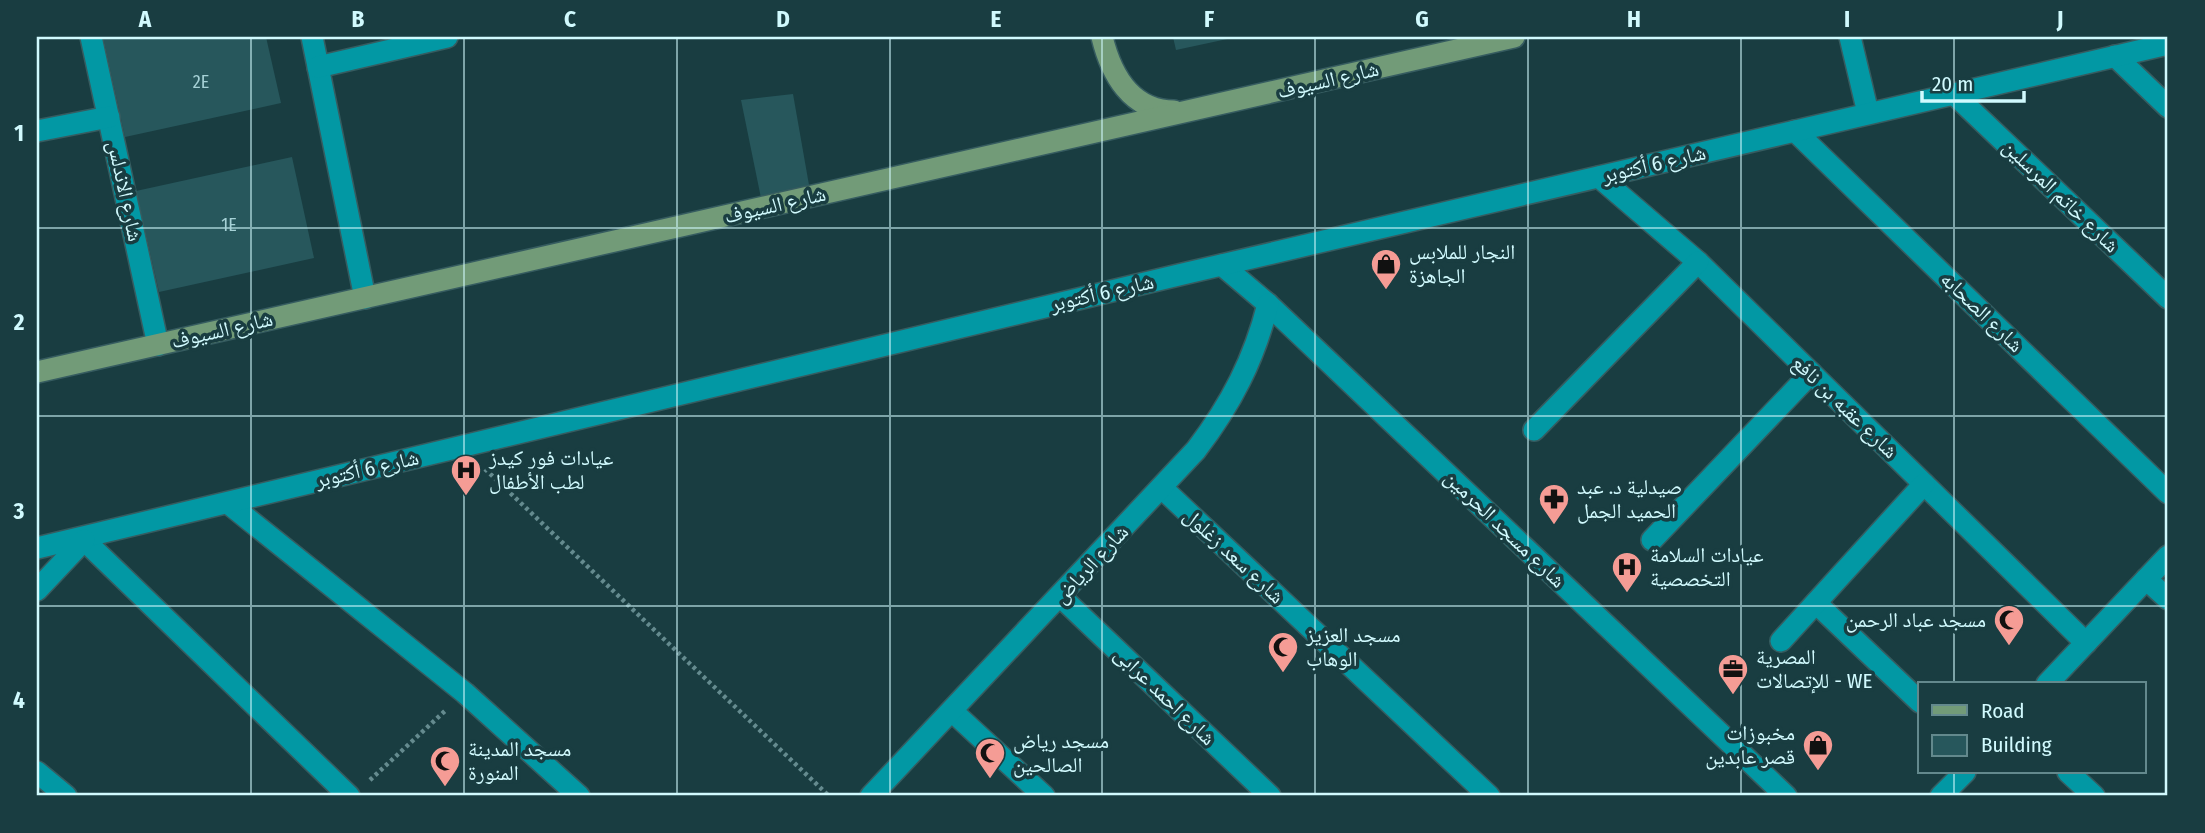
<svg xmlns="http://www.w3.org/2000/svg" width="2205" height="833" viewBox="0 0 2205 833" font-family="'Fira Sans Condensed','Noto Naskh Arabic',sans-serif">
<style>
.building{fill:#27575c}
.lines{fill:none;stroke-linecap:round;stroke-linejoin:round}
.minor-casing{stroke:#365c60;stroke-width:24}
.major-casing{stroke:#365c60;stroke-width:24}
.path{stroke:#658b8f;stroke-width:4.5;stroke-dasharray:3.5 3.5;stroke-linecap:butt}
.minor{stroke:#0298a4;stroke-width:21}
.major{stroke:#729b78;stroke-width:21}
.grid{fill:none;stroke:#d1fafe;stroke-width:2;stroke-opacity:0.55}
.labels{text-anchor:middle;stroke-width:7;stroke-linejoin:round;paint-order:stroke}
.number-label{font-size:18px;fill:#a6d1d6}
.street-label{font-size:21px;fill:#d1fafe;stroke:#193d41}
.poi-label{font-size:21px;fill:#d1fafe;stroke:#193d41;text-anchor:start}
.neatline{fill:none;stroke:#d1fafe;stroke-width:2.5}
.grid-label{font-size:23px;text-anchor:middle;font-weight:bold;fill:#d1fafe}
</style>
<rect width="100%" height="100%" fill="#193d41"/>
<g class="building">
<polygon points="103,37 266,37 281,103 125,137"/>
<polygon points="1173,37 1232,37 1232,38 1176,50"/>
<polygon points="793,94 809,185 761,198 741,100"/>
<polygon points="292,157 314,258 159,292 136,191"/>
</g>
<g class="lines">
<g class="minor-casing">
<g id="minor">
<polyline points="91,37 158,345"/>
<polyline points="312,37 365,298"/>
<polyline points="1850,37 1868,113"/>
<polyline points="2115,56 2168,107"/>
<polyline points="318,67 447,37"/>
<polyline points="1954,94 2168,298"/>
<polyline points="37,131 109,117"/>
<polyline points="1795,131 2168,493"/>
<polyline points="1599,177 1698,262 2086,643"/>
<polyline points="1222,265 1268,304 1786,796"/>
<polyline points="1534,430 1698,262"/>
<polyline points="1162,488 1489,796"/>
<polyline points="228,503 465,693 579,796"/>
<polyline points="82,538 349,796"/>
<polyline points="1652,540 1811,373"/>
<polyline points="37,548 1187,273 2168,44"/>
<polyline points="2146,579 2168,599"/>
<polyline points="37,590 84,540"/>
<polyline points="1060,596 1270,796"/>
<polyline points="1816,603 1920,702"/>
<polyline points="1781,641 1924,484"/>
<polyline points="2047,684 2168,556"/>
<polyline points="952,711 1044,796"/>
<polyline points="37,772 66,796"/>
<polyline points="2068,772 2094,796"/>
<path d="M871,796L1196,450C1231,404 1254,360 1268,304"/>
<polyline points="1941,796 1965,772"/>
</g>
</g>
<g class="major-casing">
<g id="major">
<path d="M1102,37C1111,74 1131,111 1174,111"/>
<polyline points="37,372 1514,37"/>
</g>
</g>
<g class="path">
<polyline points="485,469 829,796"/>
<polyline points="370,780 446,710"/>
</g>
<use href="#minor" class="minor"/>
<use href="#major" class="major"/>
</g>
<path class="grid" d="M251,37V796M464,37V796M677,37V796M890,37V796M1102,37V796M1315,37V796M1528,37V796M1741,37V796M1954,37V684M37,228H2168M37,416H2168M37,606H2168M1954,772V796"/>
<defs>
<g id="shop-pin" transform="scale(1.575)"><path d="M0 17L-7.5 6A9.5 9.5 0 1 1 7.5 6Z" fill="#f59c95" stroke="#193d41"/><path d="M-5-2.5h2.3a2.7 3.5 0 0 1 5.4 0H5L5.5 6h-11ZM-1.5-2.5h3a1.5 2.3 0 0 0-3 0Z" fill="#111"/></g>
<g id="hospital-pin" transform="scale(1.575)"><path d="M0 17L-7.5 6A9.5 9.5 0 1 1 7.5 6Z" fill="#f59c95" stroke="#193d41"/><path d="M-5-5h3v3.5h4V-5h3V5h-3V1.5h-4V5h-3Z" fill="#111"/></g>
<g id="pharmacy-pin" transform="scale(1.575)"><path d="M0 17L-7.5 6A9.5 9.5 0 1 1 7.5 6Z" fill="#f59c95" stroke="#193d41"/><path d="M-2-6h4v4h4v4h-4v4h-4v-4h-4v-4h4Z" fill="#111"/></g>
<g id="mosque-pin" transform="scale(1.575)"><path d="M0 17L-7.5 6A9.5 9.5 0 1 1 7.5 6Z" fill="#f59c95" stroke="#193d41"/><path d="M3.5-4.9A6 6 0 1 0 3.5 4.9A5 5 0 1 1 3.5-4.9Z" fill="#111"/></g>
<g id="office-pin" transform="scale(1.575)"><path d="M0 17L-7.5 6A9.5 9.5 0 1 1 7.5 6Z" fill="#f59c95" stroke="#193d41"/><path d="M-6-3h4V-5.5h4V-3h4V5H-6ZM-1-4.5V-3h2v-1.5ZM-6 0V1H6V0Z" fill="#111"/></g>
</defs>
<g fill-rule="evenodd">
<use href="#shop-pin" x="1386" y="264"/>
<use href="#hospital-pin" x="466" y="470"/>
<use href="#pharmacy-pin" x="1554" y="499"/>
<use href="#hospital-pin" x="1627" y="567"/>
<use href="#mosque-pin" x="2009" y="620"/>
<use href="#mosque-pin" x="1283" y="647"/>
<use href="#office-pin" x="1733" y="669"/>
<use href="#shop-pin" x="1818" y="745"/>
<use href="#mosque-pin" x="990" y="753"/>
<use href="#mosque-pin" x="445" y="761"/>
</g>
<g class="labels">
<g class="number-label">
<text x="201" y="88">2E</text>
<text x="229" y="231">1E</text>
</g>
<g class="street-label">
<text transform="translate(1328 80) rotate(-13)" y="7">شارع السيوف</text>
<text transform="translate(1654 164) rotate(-13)" y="7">شارع 6 أكتوبر</text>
<text transform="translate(125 191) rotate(78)" y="7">شارع الاندلس</text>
<text transform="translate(2061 196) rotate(44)" y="7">شارع خاتم المرسلين</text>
<text transform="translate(775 205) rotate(-13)" y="7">شارع السيوف</text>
<text transform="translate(1102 293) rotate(-13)" y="7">شارع 6 أكتوبر</text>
<text transform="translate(1982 312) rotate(44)" y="7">شارع الصحابه</text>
<text transform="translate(222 330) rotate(-13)" y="7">شارع السيوف</text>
<text transform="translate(1845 407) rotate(44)" y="7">شارع عقبه بن نافع</text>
<text transform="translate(367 469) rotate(-13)" y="7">شارع 6 أكتوبر</text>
<text transform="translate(1505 529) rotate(44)" y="7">شارع مسجد الحرمين</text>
<text transform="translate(1234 556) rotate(43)" y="7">شارع سعد زغلول</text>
<text transform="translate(1091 564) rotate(-47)" y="7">شارع الرياض</text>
<text transform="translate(1165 696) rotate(44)" y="7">شارع احمد عرابى</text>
</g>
<g class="poi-label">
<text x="1409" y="259">النجار للملابس<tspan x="1409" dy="24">الجاهزة</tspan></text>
<text x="489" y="465">عيادات فور كيدز<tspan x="489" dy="24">لطب الأطفال</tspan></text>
<text x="1577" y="494">صيدلية د. عبد<tspan x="1577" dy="24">الحميد الجمل</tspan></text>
<text x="1650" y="562">عيادات السلامة<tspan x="1650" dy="24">التخصصية</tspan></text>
<text x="1986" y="627" text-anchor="end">مسجد عباد الرحمن</text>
<text x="1306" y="642">مسجد العزيز<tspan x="1306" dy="24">الوهاب</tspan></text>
<text x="1756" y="664">المصرية<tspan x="1756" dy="24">للإتصالات - WE</tspan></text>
<text x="1795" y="740" text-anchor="end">مخبوزات<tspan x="1795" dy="24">قصر عابدين</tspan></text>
<text x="1013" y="748">مسجد رياض<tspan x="1013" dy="24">الصالحين</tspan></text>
<text x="468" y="756">مسجد المدينة<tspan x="468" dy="24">المنورة</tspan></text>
</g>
</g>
<rect width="2205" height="833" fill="none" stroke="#193d41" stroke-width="77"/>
<rect x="1918" y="682" width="228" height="91" fill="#193d41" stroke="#63898d" stroke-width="2"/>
<rect x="1932" y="705" width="35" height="10" fill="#729b78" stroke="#63898d" stroke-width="2"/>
<text x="1981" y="718" font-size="21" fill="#d1fafe">Road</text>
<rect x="1932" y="735" width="35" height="21" fill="#27575c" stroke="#63898d" stroke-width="2"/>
<text x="1981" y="752" font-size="21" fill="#d1fafe">Building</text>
<path d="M1922 91v10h102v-10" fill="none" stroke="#d1fafe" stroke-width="3.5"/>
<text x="1932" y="91" font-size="21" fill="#d1fafe" stroke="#193d41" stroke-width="5" paint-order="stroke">20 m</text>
<rect x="38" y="38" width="2128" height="756" class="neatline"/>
<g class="grid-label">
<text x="145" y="27">A</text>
<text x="358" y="27">B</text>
<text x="570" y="27">C</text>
<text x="783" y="27">D</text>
<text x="996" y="27">E</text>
<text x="1209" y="27">F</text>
<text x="1422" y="27">G</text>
<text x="1634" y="27">H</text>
<text x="1847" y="27">I</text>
<text x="2060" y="27">J</text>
<text x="19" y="141">1</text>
<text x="19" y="330">2</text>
<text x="19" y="519">3</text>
<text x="19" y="708">4</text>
</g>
</svg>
